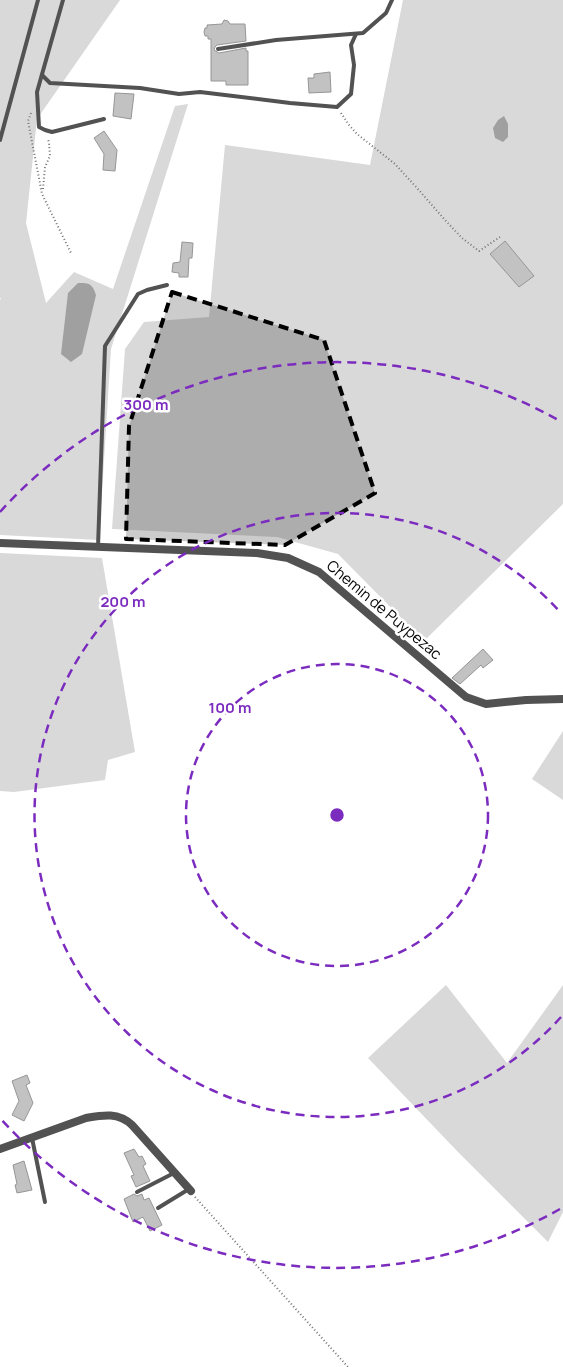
<svg xmlns="http://www.w3.org/2000/svg" width="563" height="1367" viewBox="0 0 563 1367" font-family="Manrope,sans-serif">
<style>
.green{fill:#d9d9d9}
.water{fill:#a0a0a0}
.building{fill:#c2c2c2;stroke:#969696}
.lines{fill:none;stroke-linecap:round;stroke-linejoin:round}
.path{stroke:#747474;stroke-width:2;stroke-dasharray:1 2.5;stroke-linecap:butt}
.lane{stroke:#525252;stroke-width:4}
.street{stroke:#525252;stroke-width:8}
.marked{fill:#000;fill-opacity:0.2;stroke:#000;stroke-width:4;stroke-dasharray:10 6;stroke-linejoin:round}
.ring{fill:none;stroke:#7b2cbf;stroke-width:2.5;stroke-dasharray:9 6}
.labels{text-anchor:middle;stroke-width:5;stroke-linejoin:round;paint-order:stroke}
.street-label{font-size:15px;fill:#000;stroke:#fff}
.centre{fill:#7b2cbf;stroke:#fff;stroke-width:2.5}
.ring-label{font-size:15px;text-anchor:middle;font-weight:bold;fill:#7b2cbf;stroke:#fff;stroke-width:5;stroke-linejoin:round;paint-order:stroke}
</style>
<rect width="100%" height="100%" fill="#fff"/>
<g class="green">
<polygon points="0,0 120,0 37,119 26,223 46,303 74,272 113,289 175,106 188,104 111,349 99,540 0,535 0,300 1,298 0,298"/>
<polygon points="403,0 563,0 563,504 424,641 338,554 277,537 112,529 125,349 144,322 209,317 225,145 370,165"/>
<polygon points="0,553 102,558 135,752 108,760 105,780 14,792 0,791"/>
<polygon points="563,731 563,800 532,779"/>
<polygon points="446,985 507,1063 563,985 563,1212 548,1242 458,1152 368,1058"/>
</g>
<g class="water">
<polygon points="504,116 508,124 508,137 503,142 495,138 493,128 498,120"/>
<path d="M78,283C89,283 92,283 96,295L82,354L71,362L61,354L68,293Z"/>
</g>
<g class="building">
<polygon points="224,20 228,21 230,24 245,24 246,41 217,45 215,47 214,50 219,53 246,48 246,51 248,51 248,85 226,85 226,81 211,81 211,39 208,39 208,36 205,36 204,32 205,28 207,28 207,25 222,24"/>
<polygon points="330,72 331,92 309,93 308,78 314,78 314,74"/>
<polygon points="115,93 134,94 131,119 113,116"/>
<polygon points="104,131 117,150 115,171 103,170 104,154 94,138"/>
<polygon points="505,241 534,276 519,287 490,254"/>
<polygon points="182,242 193,243 192,258 189,258 188,277 179,277 179,273 172,272 173,263 180,262"/>
<polygon points="483,649 493,660 483,668 481,665 460,684 452,678"/>
<polygon points="27,1075 30,1083 26,1085 33,1103 24,1121 12,1115 19,1101 12,1081"/>
<polygon points="134,1149 139,1157 142,1156 146,1164 143,1166 150,1181 136,1187 131,1176 134,1175 124,1153"/>
<polygon points="24,1161 32,1190 17,1193 15,1185 17,1184 13,1165"/>
<polygon points="134,1194 137,1196 142,1194 144,1200 149,1198 162,1225 150,1231 143,1217 133,1222 124,1199"/>
</g>
<g class="lines">
<g class="path">
<polyline points="31,113 28,121 42,194 71,253"/>
<polyline points="341,113 349,125 357,134 395,164 417,188 445,220 462,238 479,251 500,237"/>
<polyline points="43,189 45,167 50,156 49,144 48,138"/>
<polyline points="195,1197 348,1367"/>
</g>
<g class="lane">
<polyline points="63,0 37,92 39,127 45,130 52,132 104,119"/>
<polyline points="218,49 276,40 363,33 386,13 392,0"/>
<polyline points="42,75 50,83 140,88 179,94 200,92 290,103 337,107 351,94 354,65 351,45 356,34"/>
<polyline points="0,140 38,0"/>
<polyline points="98,547 105,346 138,294 147,290 167,285"/>
<polyline points="32,1138 45,1202"/>
<polyline points="137,1192 174,1173"/>
<polyline points="158,1208 189,1189"/>
</g>
<g class="street">
<polyline points="0,543 257,553 288,558 319,572 466,697 486,704 526,700 563,699"/>
<path d="M0,1149L86,1118C103,1115 118,1112 132,1125L191,1191"/>
</g>
</g>
<path class="marked" d="M172,292L324,340L375,493L285,545L126,539L129,426Z"/>
<g class="ring">
<circle cx="337" cy="815" r="151"/>
<path d="M561 1017A302 302 0 1 1 561 613"/>
<path d="M560 1209A453 453 0 0 1 0 1118M0 512A453 453 0 0 1 560 421"/>
</g>
<g class="labels">
<g class="street-label">
<text transform="translate(384 610) rotate(40)" y="5">Chemin de Puypezac</text>
</g>
</g>
<circle cx="337" cy="815" r="8" class="centre"/>
<g class="ring-label">
<text x="146" y="410">300 m</text>
<text x="123" y="607">200 m</text>
<text x="230" y="713">100 m</text>
</g>
</svg>
